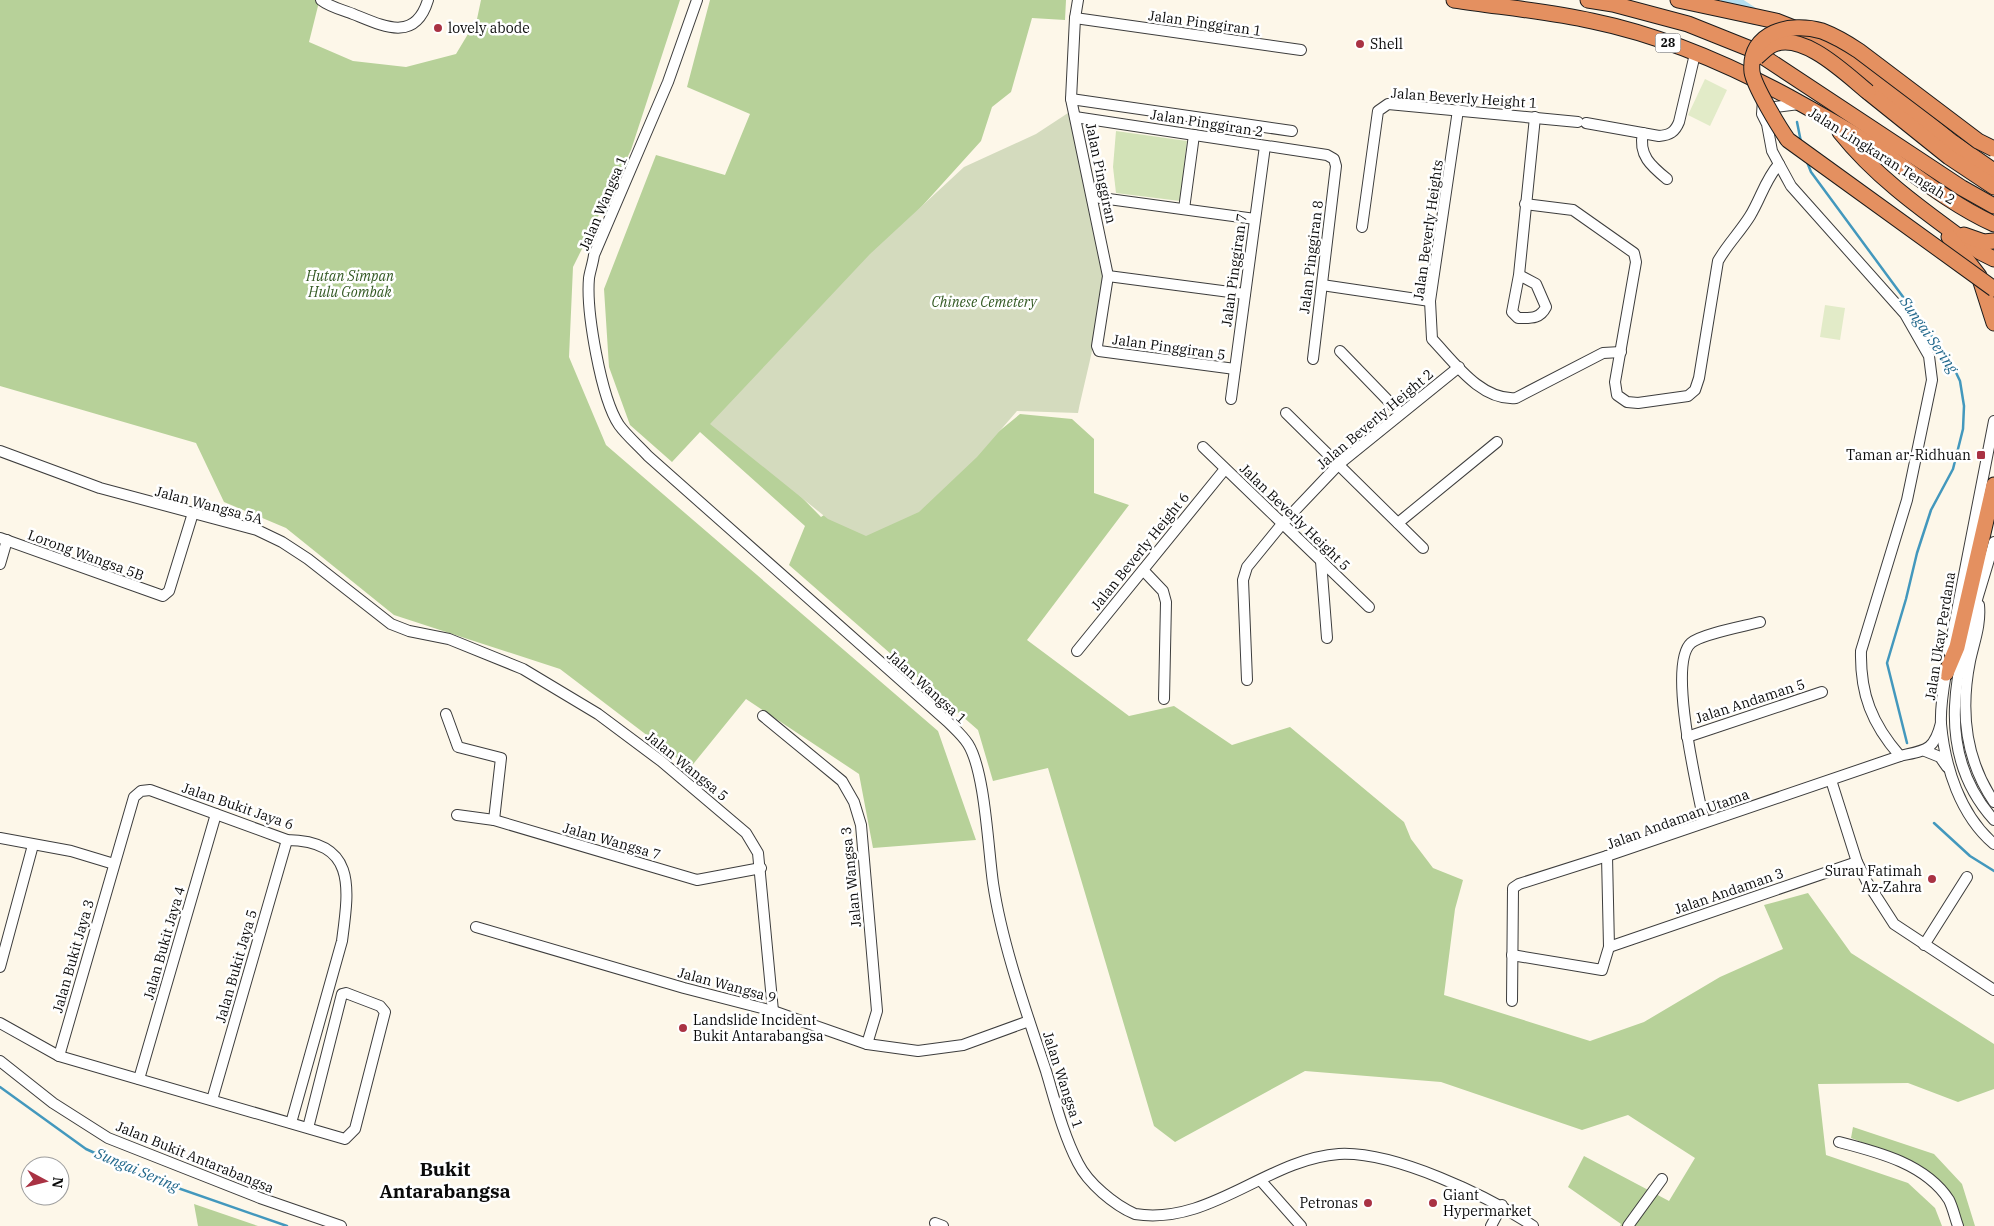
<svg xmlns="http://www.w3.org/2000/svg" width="1994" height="1226" viewBox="0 0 1994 1226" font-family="'IBM Plex Serif',serif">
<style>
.green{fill:#d2e2b7}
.forest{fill:#b7d199}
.cemetery{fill:#d4dbbe}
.pitch{fill:#e2ebc8}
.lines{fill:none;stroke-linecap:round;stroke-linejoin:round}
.stream{stroke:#4398bd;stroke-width:2.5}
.river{stroke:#b4deee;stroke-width:16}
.minor-casing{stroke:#3d3d3d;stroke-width:12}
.highway-casing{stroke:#1b1b1b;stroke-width:17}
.minor{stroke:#fff;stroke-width:10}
.highway{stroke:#e49060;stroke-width:15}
.highway-bridge-casing{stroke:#1b1b1b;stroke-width:17;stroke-linecap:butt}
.highway-bridge{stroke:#e49060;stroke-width:15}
.poi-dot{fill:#a93243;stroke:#fff;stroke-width:2}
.labels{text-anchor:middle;stroke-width:5;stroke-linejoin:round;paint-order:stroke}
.shield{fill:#fff;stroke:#545454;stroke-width:1}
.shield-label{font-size:12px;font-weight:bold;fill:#0a0a0a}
.street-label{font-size:14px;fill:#0a0a0a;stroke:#fff}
.poi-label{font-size:14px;fill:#0a0a0a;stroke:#fff;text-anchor:start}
.park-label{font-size:14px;font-style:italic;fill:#335923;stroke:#fff}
.water-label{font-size:15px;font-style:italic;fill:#22688c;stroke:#fff}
.district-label{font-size:19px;font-weight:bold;fill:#0a0a0a;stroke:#fff}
</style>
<rect width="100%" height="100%" fill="#fdf7e9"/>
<polygon class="green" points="1116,131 1187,141 1180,201 1116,193 1113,167"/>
<g class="forest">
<polygon points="0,0 315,0 319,2 309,42 353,61 406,67 456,54 477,19 481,0 680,0 631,150 573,267 569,357 606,445 938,731 976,840 873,848 859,774 746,699 690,768 560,669 394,615 286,528 224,502 196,443 0,386"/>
<polygon points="710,0 1066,0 1065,20 1032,18 1011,92 992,107 981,141 867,267 733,427 821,517 836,507 947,474 1020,414 1072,419 1094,439 1094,493 1129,505 1027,640 1129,716 1174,706 1232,745 1290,727 1404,822 1411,839 1433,868 1463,880 1455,909 1444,995 1590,1041 1644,1022 1720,977 1783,949 1764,905 1808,893 1851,953 1994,1044 1994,1089 1958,1102 1908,1083 1818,1084 1826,1155 1908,1183 1935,1208 1942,1226 1620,1226 1621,1224 1568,1187 1584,1156 1669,1201 1695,1158 1628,1115 1582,1130 1441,1082 1305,1071 1175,1142 1154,1126 1048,768 993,781 978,730 789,565 805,526 700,432 672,462 630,425 609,367 604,289 656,155 725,175 750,114 687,87"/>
<polygon points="1853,1127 1934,1154 1962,1184 1975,1226 1963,1226 1954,1197 1920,1165 1851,1138"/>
<polygon points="194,1204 258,1226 198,1226"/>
</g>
<path class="cemetery" d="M1068,113C1081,163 1099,214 1102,266C1105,309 1087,370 1078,413L1017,411L977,457L919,512L866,536L828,519L710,424L870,254L964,167L1036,134Z"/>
<g class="pitch">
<polygon points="1705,79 1727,90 1710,126 1688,115"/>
<polygon points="1825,305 1845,308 1840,340 1820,337"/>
</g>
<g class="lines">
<g class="stream">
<polyline points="1797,122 1801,142"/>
<polyline points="1807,162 1811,172 1951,362 1960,381 1964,406 1963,429 1953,469 1931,510 1917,553 1906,599 1887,663 1907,743"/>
<polyline points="1934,823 1970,856 1994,871"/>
<polyline points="0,1087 86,1149 152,1179 287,1226"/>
</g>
<polyline class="river" points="1729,0 1755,17"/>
<g class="minor-casing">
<g id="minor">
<path d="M321,0C330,7 343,10 353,14C383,26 415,43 428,0"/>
<path d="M697,0L668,82L594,255C593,263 590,271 589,278C586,311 601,398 619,425C627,436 639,446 648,456L948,722C955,729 963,736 968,744C985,771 988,848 993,883C1002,944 1026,1011 1046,1071C1055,1101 1063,1134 1078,1163C1088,1183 1114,1205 1135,1214C1210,1226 1267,1159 1339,1154C1394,1151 1488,1196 1533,1226"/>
<polyline points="1078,0 1075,18 1071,99 1108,276 1097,346 1099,351 1235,369"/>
<polyline points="1075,18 1301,50"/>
<polyline points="1071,99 1292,131"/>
<path d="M1458,110L1430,301L1432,339C1454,362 1481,401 1516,398L1603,353L1621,352"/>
<polyline points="1075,117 1327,155 1334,159 1336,166 1313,359"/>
<polyline points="1769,118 1775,107 1799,104"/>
<path d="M1586,123L1659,136C1670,135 1675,132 1679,122L1695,54"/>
<path d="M1643,133C1638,155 1651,166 1667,179"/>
<path d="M1779,164L1791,186L1905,314L1929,356L1932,380L1907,500L1861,651C1860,694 1872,724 1900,756"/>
<polyline points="1094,197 1255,219"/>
<path d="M1525,204L1573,210L1634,253L1636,262L1615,382L1617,395L1627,402L1638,403L1688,396L1695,390L1699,378L1718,261C1727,245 1740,232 1750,216C1761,198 1765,180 1779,164L1772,151L1767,124L1762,114L1763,100"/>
<polyline points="1184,209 1194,135"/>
<polyline points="1362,227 1378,111 1388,104 1578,122"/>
<path d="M1519,275L1536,284L1546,307C1540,319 1531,318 1518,318L1512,312L1519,275L1535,117"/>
<polyline points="1108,276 1245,294"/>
<polyline points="1322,285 1430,301"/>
<polyline points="1340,351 1400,413"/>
<polyline points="1231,399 1265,146"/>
<polyline points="1286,413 1423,548"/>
<polyline points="1203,447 1369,607"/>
<polyline points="0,451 100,488 257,530 282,542 308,559 391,624 409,631 449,639 523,669 598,714 661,761 746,833 758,853 773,1011"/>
<polyline points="1398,523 1497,442"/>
<polyline points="0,538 163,596 169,591 193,513"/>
<path d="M1994,542C1969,634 1920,738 1994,820"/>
<polyline points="1321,561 1327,638"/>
<polyline points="0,564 7,540"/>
<polyline points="1143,570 1163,591 1166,602 1164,699"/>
<path d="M1979,605C1981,625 1974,642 1970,661C1960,711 1965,759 1994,802"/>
<polyline points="1077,651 1225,469"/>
<polyline points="1949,652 1994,421"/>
<path d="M1947,667C1944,685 1940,705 1941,724C1945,767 1960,815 1994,844"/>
<polyline points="1247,680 1243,580 1247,567 1282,524 1339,464 1459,367"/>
<polyline points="446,714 458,747 501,758 494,820"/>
<polyline points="763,716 842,781 854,802 861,825 877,1011 867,1044"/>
<polyline points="1687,737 1822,692"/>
<polyline points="1925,751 1940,757 1947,767"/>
<polyline points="1831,780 1857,862 1867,882 1894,924 1994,990"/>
<polyline points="457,815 494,820 697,880 761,868"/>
<path d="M1704,822C1698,791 1667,664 1691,643C1701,634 1745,626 1760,622"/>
<polyline points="0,838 71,851 114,864"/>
<polyline points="476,927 684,988 773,1011 867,1044 918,1051 963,1045 1029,1021"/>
<polyline points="1924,945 1967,877"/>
<polyline points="1609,947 1857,862"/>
<polyline points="1512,955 1602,970 1609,947 1607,856"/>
<polyline points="0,967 33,845"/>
<path d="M1512,1001L1513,888L1519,884L1607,856L1900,756C1926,750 1934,751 1941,723"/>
<polyline points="0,1023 59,1056 345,1139 355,1129 385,1012 380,1006 346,993 342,994 308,1128"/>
<path d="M59,1056L134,797L141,791L150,790L287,840C357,841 349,888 342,941L291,1123"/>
<polyline points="0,1061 53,1103 108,1138 260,1198 341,1226"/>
<polyline points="139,1079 216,814"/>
<polyline points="212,1100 287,840"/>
<path d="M1839,1142C1878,1152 1926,1164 1949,1200C1953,1208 1955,1218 1958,1226"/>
<polyline points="1262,1182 1301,1226"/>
<polyline points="935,1223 943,1226"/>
<polyline points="1491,1226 1502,1205"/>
<polyline points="1628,1226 1662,1179"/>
</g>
</g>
<g class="highway-casing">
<g id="highway">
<path d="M1454,0C1500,7 1547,11 1592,21C1660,35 1728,64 1789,97C1827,118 1867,140 1902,166C1931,187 1961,209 1994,224"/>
<polyline points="1588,0 1613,4 1688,24 1753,50 1962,188 1994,206"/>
<polyline points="1678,0 1776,21 1814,36 1858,66 1952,142 1994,171"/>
<polyline points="1868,92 1949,157 1994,187"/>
<path d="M1840,132C1879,181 1930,215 1980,252L1994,259"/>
<polyline points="1964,235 1984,242 1994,241"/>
<polyline points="1949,237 1979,276 1994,323"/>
<polyline points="1946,673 1957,647 1994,485"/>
</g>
</g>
<use href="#minor" class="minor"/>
<use href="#highway" class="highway"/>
<g class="highway-bridge-casing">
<g id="highway-bridge">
<path d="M1757,57C1762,53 1767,47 1772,45C1802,30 1847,75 1868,92"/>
<path d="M1994,149L1978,141L1859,51C1847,43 1835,36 1822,31C1791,22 1748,31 1752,72C1754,86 1779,127 1788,140L1994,289"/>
</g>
</g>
<use href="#highway-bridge" class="highway-bridge"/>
</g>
<g class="poi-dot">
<circle cx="438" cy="28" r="5"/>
<circle cx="1360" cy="44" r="5"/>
<rect x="1976" y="450" width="10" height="10" rx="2.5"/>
<circle cx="1932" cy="879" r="5"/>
<circle cx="683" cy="1028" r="5"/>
<circle cx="1368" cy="1203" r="5"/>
<circle cx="1433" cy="1203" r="5"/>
</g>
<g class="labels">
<rect class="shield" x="1655.5" y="33.5" width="25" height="19" rx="4"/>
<g class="shield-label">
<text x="1668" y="47">28</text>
</g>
<g class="street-label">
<text transform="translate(1205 23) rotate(8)" y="5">Jalan Pinggiran 1</text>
<text transform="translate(1464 98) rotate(4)" y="5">Jalan Beverly Height 1</text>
<text transform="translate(1207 123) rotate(9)" y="5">Jalan Pinggiran 2</text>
<text transform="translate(1882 156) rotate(32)" y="5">Jalan Lingkaran Tengah 2</text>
<text transform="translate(1101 173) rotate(78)" y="5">Jalan Pinggiran</text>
<text transform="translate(603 203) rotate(-67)" y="5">Jalan Wangsa 1</text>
<text transform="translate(1428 230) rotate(-82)" y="5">Jalan Beverly Heights</text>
<text transform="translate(1311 257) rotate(-83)" y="5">Jalan Pinggiran 8</text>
<text transform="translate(1234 270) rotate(-82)" y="5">Jalan Pinggiran 7</text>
<text transform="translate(1169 347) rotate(8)" y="5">Jalan Pinggiran 5</text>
<text transform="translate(1375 419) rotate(-40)" y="5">Jalan Beverly Height 2</text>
<text transform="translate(209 505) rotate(15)" y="5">Jalan Wangsa 5A</text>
<text transform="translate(1295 517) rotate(44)" y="5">Jalan Beverly Height 5</text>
<text transform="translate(1140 551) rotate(-51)" y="5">Jalan Beverly Height 6</text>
<text transform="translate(86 555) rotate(20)" y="5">Lorong Wangsa 5B</text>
<text transform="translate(1940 636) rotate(-81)" y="5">Jalan Ukay Perdana</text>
<text transform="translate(927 687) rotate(42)" y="5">Jalan Wangsa 1</text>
<text transform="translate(1750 701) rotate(-18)" y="5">Jalan Andaman 5</text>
<text transform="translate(687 766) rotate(39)" y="5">Jalan Wangsa 5</text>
<text transform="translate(238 806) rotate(19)" y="5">Jalan Bukit Jaya 6</text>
<text transform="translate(1678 819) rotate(-20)" y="5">Jalan Andaman Utama</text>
<text transform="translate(612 841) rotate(16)" y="5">Jalan Wangsa 7</text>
<text transform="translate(851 877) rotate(-96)" y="5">Jalan Wangsa 3</text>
<text transform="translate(1729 891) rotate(-19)" y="5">Jalan Andaman 3</text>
<text transform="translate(164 943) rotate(-74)" y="5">Jalan Bukit Jaya 4</text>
<text transform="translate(73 956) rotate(-74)" y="5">Jalan Bukit Jaya 3</text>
<text transform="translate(236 966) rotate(-74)" y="5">Jalan Bukit Jaya 5</text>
<text transform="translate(727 985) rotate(15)" y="5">Jalan Wangsa 9</text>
<text transform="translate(1063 1080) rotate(72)" y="5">Jalan Wangsa 1</text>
<text transform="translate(195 1157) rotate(22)" y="5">Jalan Bukit Antarabangsa</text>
</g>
<g class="poi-label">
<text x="448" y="33">lovely abode</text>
<text x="1370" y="49">Shell</text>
<text x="1971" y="460" text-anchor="end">Taman ar-Ridhuan</text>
<text x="1922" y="876" text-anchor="end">Surau Fatimah<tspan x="1922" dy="16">Az-Zahra</tspan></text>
<text x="693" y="1025">Landslide Incident<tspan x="693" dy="16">Bukit Antarabangsa</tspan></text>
<text x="1443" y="1200">Giant<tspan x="1443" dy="16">Hypermarket</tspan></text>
<text x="1358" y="1208" text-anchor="end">Petronas</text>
</g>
<g class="park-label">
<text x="350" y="281">Hutan Simpan<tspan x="350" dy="16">Hulu Gombak</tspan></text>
<text x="984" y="307">Chinese Cemetery</text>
</g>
<g class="water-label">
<text transform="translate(1929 335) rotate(55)" y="5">Sungai Sering</text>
<text transform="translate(137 1170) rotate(23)" y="5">Sungai Sering</text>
</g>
<g class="district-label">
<text x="445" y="1176">Bukit<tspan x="445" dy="22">Antarabangsa</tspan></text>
</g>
</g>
<g transform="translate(45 1181) rotate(97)"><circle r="24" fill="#ffffff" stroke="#9d9d9d"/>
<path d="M0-4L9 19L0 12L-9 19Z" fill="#a93243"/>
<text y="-8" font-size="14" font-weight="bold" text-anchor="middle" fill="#0a0a0a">N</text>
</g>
</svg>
